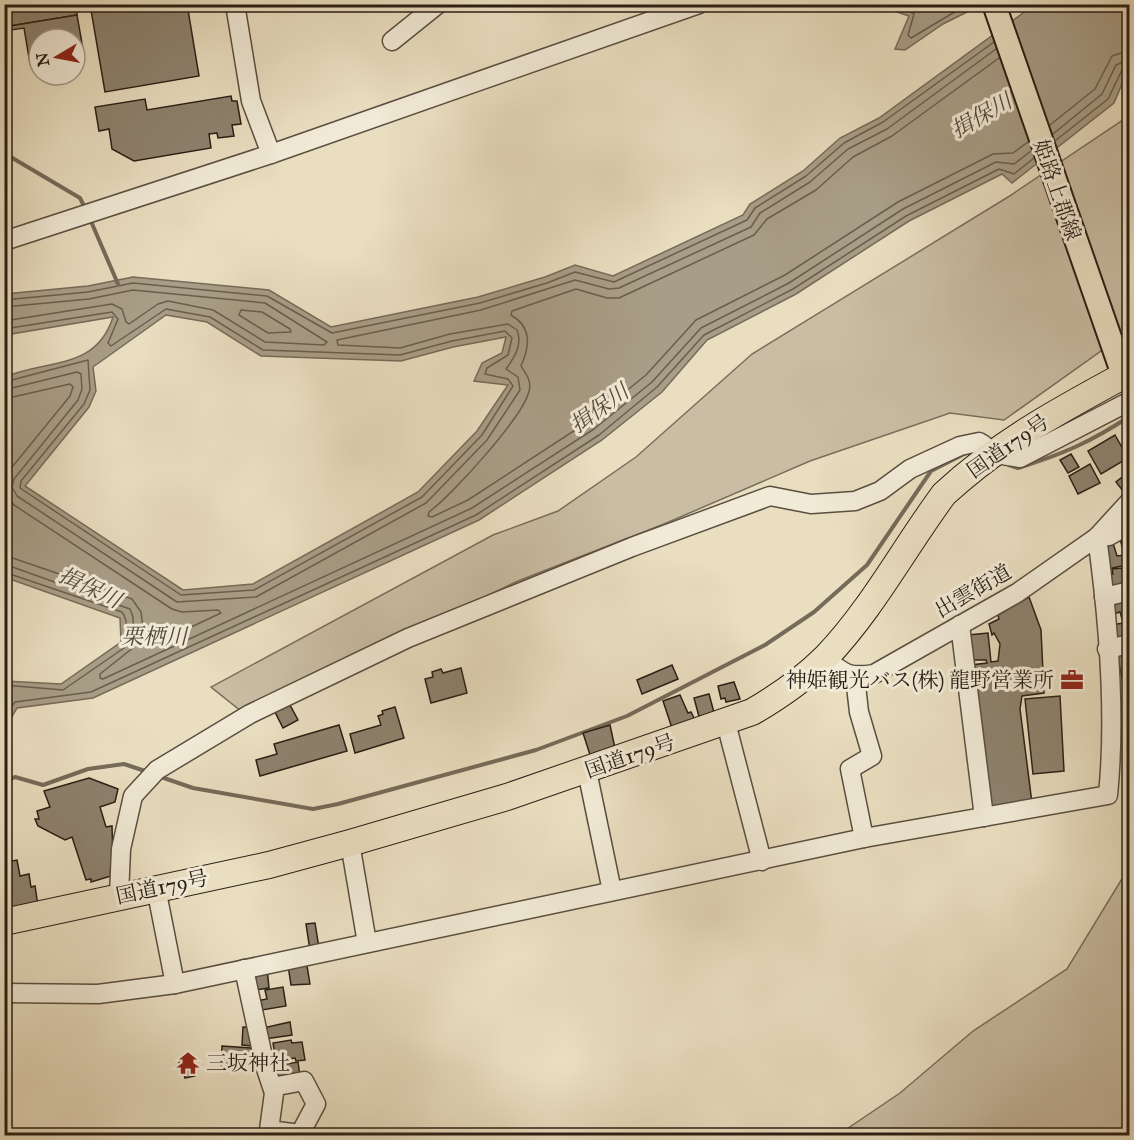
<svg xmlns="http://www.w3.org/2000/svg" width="1134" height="1140" viewBox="0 0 1134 1140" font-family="'IM FELL Great Primer','Noto Serif JP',serif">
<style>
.green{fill:#c9bda3;stroke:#7a6e5c;stroke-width:1.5}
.water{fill:#a89d86;stroke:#766a59;stroke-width:1.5;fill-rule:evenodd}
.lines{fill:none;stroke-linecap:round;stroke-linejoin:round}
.shore{stroke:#695e4e;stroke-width:1.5}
.stream{stroke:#766a59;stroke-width:4}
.building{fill:#8d826e;stroke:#2a1e15;stroke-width:1.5}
.minor-casing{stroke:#5a4e40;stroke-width:21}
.major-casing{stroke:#2a1e15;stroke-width:26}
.highway-casing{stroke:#2a1e15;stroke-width:28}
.minor{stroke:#f1ead6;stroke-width:18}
.major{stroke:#e9dec0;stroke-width:22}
.highway{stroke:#e9dec0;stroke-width:26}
.labels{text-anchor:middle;stroke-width:6;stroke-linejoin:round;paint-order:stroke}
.street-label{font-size:21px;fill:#2a1e15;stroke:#f1ead6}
.poi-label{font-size:21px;fill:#2a1e15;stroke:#f1ead6;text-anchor:end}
.water-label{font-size:22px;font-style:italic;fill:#564a3d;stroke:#f1ead6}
</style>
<rect width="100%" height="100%" fill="#e9dec0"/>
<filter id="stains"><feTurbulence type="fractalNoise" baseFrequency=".00333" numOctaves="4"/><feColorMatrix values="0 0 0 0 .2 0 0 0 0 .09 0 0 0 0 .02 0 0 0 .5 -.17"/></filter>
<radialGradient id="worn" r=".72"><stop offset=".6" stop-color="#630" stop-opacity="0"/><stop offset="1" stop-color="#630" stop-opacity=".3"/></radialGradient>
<g class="green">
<polygon points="1129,116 1129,331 1004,420 950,413 810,461 664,524 518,581 241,711 211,687 493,535 558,511 636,457 752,354 1008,197"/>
<polygon points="1129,795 1129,1135 838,1135 900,1093 973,1031 1067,969 1128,869"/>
</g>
<g class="water">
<polygon points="877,5 981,5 943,24 905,50 895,49 909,16"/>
<path d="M1034,5H1129V67L1114,103L1012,183L1002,174L909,221L796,294L707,340L662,392L602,440L479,520L93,698L17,708L5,728V681L61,684L121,642L120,618L4,577L5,377C46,359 96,371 113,317L5,335V294L88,286L133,277L269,290L331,327L478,297L545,277L575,265L613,276L743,215L750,204L803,171L840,138L879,118ZM166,315L207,322L261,356L401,361L453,347L506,337L502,353L482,363L474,381L508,385L477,431L418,492L253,584L183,590L25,486L89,407L96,391L93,367Z"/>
</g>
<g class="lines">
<g class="shore">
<polyline points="895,4 914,14 908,35 911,38 968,4"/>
<path d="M999,58L892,136L853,157L816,190L767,219L754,235L619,298H607L576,289L512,311L511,315C532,327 530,346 521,366C526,374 532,381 529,391C524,416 451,496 429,512L428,516L432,517L468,500L589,421L646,375L696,320L785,275L898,202L993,154L1013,153L1028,142"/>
<polyline points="1050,125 1095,89 1112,56 1130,50"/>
<polyline points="1053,134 1102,94 1116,65 1130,59"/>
<polyline points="1055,141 1108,99 1122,70 1130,67"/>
<polyline points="4,300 88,292 133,283 267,296 332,333 480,303 547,283 575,272 614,282 747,220 755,208 806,176 844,143 883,122 994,42"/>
<polyline points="4,307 89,299 133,290 265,303 327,342 324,345 265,342 213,310 168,301 158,304 129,324 126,322 122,309 112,304 4,321"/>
<polygon points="241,310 262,312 290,329 291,332 268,333 239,315"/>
<polyline points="4,329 112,312 118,319 108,343 111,346 166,309 210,317 263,350 400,355 452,341 505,331 512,338 508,355 487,368 485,374 508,379 513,386 482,435 422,497 254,590 181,595 20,488 21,481 84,404 90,390 88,360 4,382"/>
<path d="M4,390L77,372L81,374L82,389L78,400L14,479L12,487L17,496L177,602L256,597L426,503L487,440L520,390L518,377L506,369C514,358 523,345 517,330L508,324L450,334L400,348L338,345L337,340L481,310L575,280L609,289L619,288L751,227L760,213L810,182L848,149L887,129L996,49"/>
<polyline points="4,399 70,384 73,387 70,396 4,477"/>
<polyline points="4,493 14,505 172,609 182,612 218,610 221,613 146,648 141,612 132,599 4,555"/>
<polyline points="4,564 130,609 133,617 134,647 100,674 100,678 103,679 472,508 594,429 652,382 701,328 789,283 903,209 996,162 1014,164 1031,151"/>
<path d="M4,572L122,612C128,620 129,639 124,648L63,690L4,685"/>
<polyline points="4,717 15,702 91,692 476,515 599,435 657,387 704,335 793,289 906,216 999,169 1014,174 1034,158"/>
</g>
<g class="stream">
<polyline points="4,153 80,198 86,210"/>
<polyline points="90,219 118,284"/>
<path d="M1009,465L1018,468C1063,454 1091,442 1130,416"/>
<polyline points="158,776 193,788 313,809 338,804 536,750 627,716 765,645 814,612 867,565 931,471 966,453"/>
<polyline points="4,782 15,777 43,785 88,769 124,764 148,772"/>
</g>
</g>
<g class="building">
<polygon points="4,4 76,4 77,15 4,27"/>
<polygon points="90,4 187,4 199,76 105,92"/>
<polygon points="77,15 84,55 75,57 75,39 39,39 39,63 30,64 24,28 4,31 4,27"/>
<polygon points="231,96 232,101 237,101 241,124 232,125 234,136 218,138 217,133 209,134 211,148 134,161 112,149 109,129 99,131 95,107 145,99 147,110"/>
<polygon points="1115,435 1128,458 1101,474 1088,451"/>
<polygon points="1071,454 1079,467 1068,473 1060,460"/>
<polygon points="1090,464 1100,483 1078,494 1069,476"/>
<polygon points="1130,471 1130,486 1123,491 1116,482"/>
<polygon points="1127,533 1130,533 1130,563 1127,564 1120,539 1128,538"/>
<polygon points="1113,543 1117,556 1124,555 1126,565 1108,569 1106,547"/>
<polygon points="1130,565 1130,585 1112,588 1110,574 1113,574 1112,569 1122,568 1123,572 1126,571 1125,566"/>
<polygon points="1029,597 1041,630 1044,693 1022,696 1020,709 1032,803 991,808 971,665 987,663 986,660 972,660 968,635 988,633 991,662 998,661 1000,644 994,633 992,635 989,624 999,619 998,615"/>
<polygon points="1130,598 1130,618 1122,619 1120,612 1113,614 1110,602"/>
<polygon points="1130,622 1130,629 1125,630 1130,639 1114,642 1111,625"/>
<polygon points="1129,654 1130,677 1122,678 1117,655"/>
<polygon points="672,665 678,679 642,694 637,680"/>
<polygon points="461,668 467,693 431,703 425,679 433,677 432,672 441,669 443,673"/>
<polygon points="734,682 740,699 726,702 725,698 721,699 718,686"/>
<polygon points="709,694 716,720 701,724 694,698"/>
<polygon points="680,695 688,713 691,712 696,722 673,731 663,701"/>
<polygon points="1060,696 1064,771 1033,774 1025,699"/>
<polygon points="290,705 298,720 283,728 275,712"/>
<polygon points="395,707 404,738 355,753 350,734 381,725 378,716 383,714 382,711"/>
<polygon points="339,725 347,751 260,776 256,760 277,754 274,744"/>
<polygon points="610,725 616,753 591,758 583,733"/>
<polygon points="89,778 118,789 115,802 100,807 106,827 112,826 113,859 116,870 110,872 111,876 91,882 91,879 86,880 72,837 65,840 38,826 35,819 39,819 37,811 50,807 44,791"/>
<polygon points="17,860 20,876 29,874 31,887 35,886 38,906 6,912 4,898 11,897 6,862"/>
<polygon points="315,923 319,948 310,950 306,924"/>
<polygon points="306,960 310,984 291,985 288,965"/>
<polygon points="267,968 269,988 255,990 252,971"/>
<polygon points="283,987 286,1006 262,1010 261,1000 267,999 265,990"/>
<polygon points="290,1022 292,1035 265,1039 263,1028"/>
<polygon points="243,1027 254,1028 252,1046 242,1045"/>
<polygon points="291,1040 292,1043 302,1042 305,1060 296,1061 295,1058 276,1061 273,1043"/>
<polygon points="222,1046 251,1048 249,1068 227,1065 226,1072 221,1071"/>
<polygon points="190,1056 195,1058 195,1076 185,1078 184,1072 180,1073 179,1062 181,1062 181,1058"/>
<polygon points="298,1062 300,1076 278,1080 276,1069 281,1068 280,1065"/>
</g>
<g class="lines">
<g class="minor-casing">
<g id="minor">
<polyline points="235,4 251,101 271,154"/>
<polyline points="392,41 438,4"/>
<polyline points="4,241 271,154 699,4"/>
<polyline points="1002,455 1020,458 1130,401"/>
<polyline points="1104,597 1130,591"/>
<polyline points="960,625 984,817"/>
<polyline points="1107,649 1130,644"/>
<path d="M825,658C844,674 849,678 874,674L1017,593L1097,537L1130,501"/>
<polyline points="855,677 859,712 872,756 850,769 864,838"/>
<polyline points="726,723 762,861"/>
<polyline points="587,771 612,891"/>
<polyline points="350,843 367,943"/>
<polyline points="156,888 175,984"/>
<polyline points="119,895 121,849 133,796 157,770 250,714 408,638 632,547 770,496 811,504 855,501 880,491 910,469 960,446 979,442 984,445"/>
<polyline points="244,969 265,1066 274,1093 269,1130 300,1134 316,1104 304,1081 272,1087"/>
<path d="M4,993L98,994L175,984L864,838L1108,795C1116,715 1108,617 1097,537L1109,536L1130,524"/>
</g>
</g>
<g class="major-casing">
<polyline id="major" points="994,4 1123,375"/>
</g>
<g class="highway-casing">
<path id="highway" d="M4,922L269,865L350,843L507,797L752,712C778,697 804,679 826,657C872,609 904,548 944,494C1003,440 1060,410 1130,372"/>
</g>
<use href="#minor" class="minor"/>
<use href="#major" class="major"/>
<use href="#highway" class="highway"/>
</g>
<defs>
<g id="office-bare" transform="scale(1.8)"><path d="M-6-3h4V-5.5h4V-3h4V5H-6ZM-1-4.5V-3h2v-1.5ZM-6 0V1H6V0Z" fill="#8f2418" stroke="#f1ead6" stroke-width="2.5" paint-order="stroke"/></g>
<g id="temple-bare" transform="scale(1.8)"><path d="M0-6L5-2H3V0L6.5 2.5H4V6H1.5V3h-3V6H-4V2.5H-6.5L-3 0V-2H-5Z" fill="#8f2418" stroke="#f1ead6" stroke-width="2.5" paint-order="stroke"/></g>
</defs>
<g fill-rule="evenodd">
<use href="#office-bare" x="1072" y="680"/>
<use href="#temple-bare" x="188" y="1063"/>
</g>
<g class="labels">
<g class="street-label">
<text transform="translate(1057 190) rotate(71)" y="7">姫路上郡線</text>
<text transform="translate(1008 446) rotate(-35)" y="7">国道179号</text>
<text transform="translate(973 591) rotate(-30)" y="7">出雲街道</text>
<text transform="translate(630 756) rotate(-19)" y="7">国道179号</text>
<text transform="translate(162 887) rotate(-12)" y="7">国道179号</text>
</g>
<g class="poi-label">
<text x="1054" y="687">神姫観光バス(株) 龍野営業所</text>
<text x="206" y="1070" text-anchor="start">三坂神社</text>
</g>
<g class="water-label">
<text transform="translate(981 115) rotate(-30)" y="8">揖保川</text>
<text transform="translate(599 408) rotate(-36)" y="8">揖保川</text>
<text transform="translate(90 587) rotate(25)" y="8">揖保川</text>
<text x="154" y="644">栗栖川</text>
</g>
</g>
<rect width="1134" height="1140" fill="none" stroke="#e9dec0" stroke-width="24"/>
<rect x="6" y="6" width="1122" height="1128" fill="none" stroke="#2a1e15" stroke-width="3"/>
<rect x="12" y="12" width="1110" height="1116" fill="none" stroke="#2a1e15" stroke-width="1.5"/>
<g transform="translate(57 57) rotate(260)"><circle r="28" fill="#f1ead6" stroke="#a19889" stroke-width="1.5"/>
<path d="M0-4.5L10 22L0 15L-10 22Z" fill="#8f2418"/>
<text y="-9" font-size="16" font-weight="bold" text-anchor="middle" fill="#2a1e15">N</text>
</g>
<rect width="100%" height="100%" filter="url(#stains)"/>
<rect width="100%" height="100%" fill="url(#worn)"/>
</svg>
